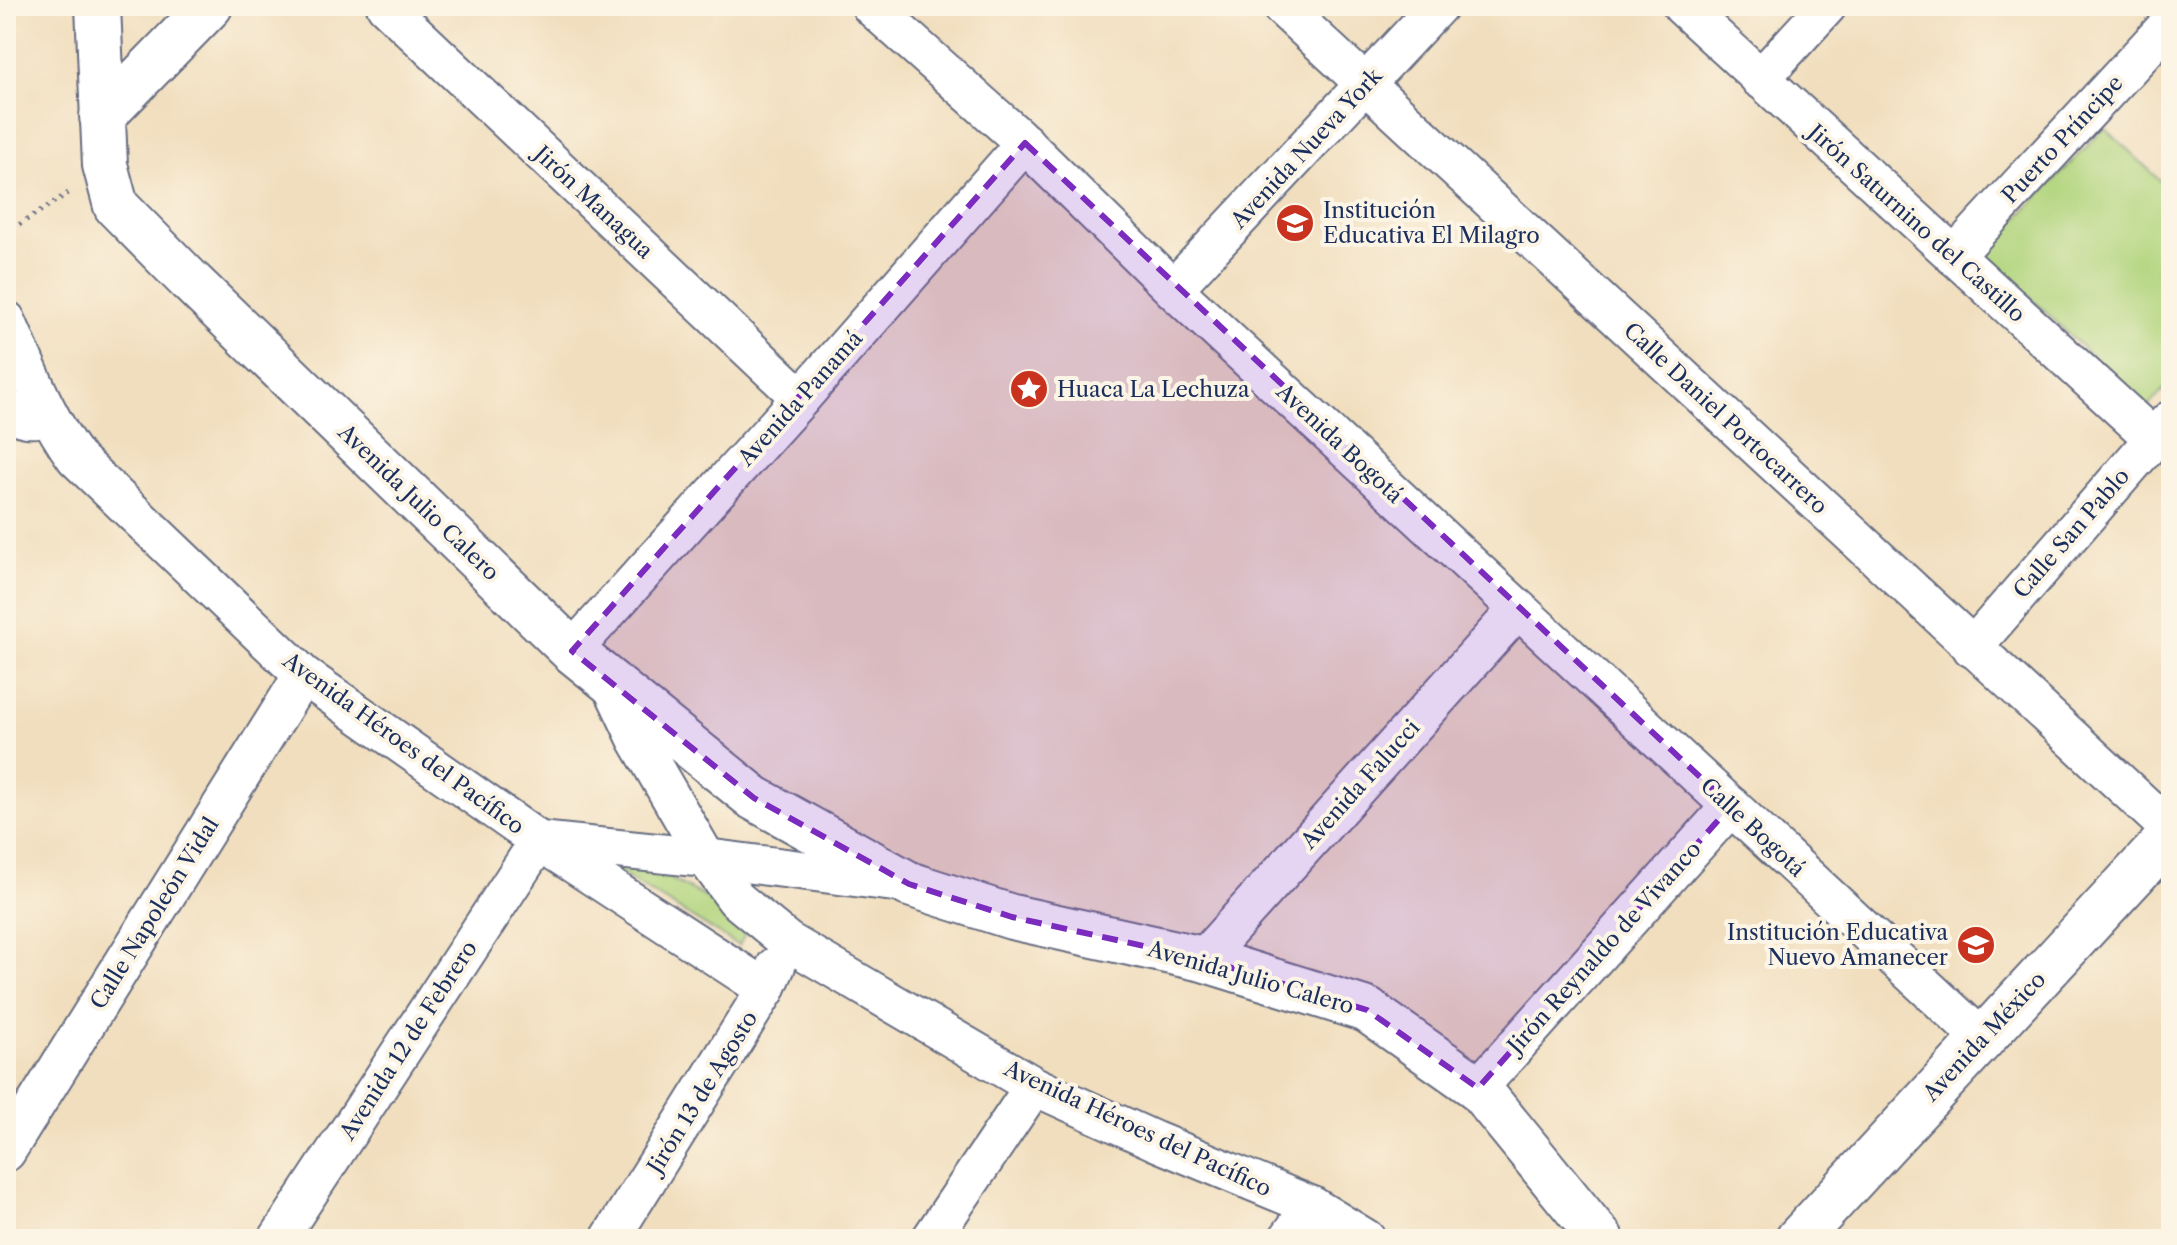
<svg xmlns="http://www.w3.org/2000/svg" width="2177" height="1245" viewBox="0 0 2177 1245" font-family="'Libre Caslon Text',serif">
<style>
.green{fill:#b0d47c;stroke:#66826d;stroke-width:2}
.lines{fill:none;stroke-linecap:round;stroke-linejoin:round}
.minor-casing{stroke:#666c80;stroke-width:42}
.tertiary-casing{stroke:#666c80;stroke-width:48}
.path{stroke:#666c80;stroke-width:5;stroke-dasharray:2 6;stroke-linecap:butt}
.minor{stroke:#fff;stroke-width:38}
.tertiary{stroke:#fff;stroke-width:44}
.marked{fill:#7b2cbf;fill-opacity:0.2;stroke:#7b2cbf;stroke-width:6;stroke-dasharray:16 10;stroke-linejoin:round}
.labels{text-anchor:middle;stroke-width:8;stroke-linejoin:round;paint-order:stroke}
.street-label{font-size:22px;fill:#1b2f5e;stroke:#fcf5e5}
.poi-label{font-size:22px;fill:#1b2f5e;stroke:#fcf5e5;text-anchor:start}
</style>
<rect width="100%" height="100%" fill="#fcf5e5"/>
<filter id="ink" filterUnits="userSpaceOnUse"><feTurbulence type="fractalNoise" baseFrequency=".0125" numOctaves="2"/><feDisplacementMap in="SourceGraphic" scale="16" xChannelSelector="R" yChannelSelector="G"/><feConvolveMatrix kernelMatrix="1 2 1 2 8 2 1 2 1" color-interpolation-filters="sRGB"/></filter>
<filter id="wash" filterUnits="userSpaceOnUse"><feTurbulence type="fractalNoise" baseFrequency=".006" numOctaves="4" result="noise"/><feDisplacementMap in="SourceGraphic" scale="32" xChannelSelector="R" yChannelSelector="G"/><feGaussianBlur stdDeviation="1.8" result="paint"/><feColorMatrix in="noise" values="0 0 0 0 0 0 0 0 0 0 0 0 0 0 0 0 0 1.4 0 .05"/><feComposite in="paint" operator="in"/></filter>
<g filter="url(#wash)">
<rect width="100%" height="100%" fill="#f1debe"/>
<g class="green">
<polygon points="2105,128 2171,191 2171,382 2146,408 1984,253"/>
<polygon points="634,860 751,921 739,946 610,867"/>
</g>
</g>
<g filter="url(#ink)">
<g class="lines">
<g class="minor-casing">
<g id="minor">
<polyline points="386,6 801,398"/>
<polyline points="871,6 1018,137 1173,289 1981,1038"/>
<polyline points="1281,6 2171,830"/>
<polyline points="1682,6 2153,438"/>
<polyline points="1760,79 1827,6"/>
<polyline points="1954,256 2171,22"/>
<polyline points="1173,289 1438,6"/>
<path d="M6,320C27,367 45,416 76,458L303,675L539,841L766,989"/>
<path d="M6,409C21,419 32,421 49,415"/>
<polyline points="1972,648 2169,421"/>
<polyline points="572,651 801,398 1025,143"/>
<polyline points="611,684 637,739 706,858 736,899 787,941 1034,1086 1155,1141 1312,1206 1366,1239"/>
<polyline points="1203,959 1518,609"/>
<polyline points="1478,1088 1731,806"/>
<polyline points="6,1152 303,675"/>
<polyline points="278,1239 539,841 706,858 902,883"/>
<polyline points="610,1239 766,989 776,966"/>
<polyline points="931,1239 1034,1086"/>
<polyline points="1288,1239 1312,1206"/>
</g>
</g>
<g class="tertiary-casing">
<g id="tertiary">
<polyline points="98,6 105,165 116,206 189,280 572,651 754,798 909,884 1012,917 1203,959 1367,1010 1478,1088 1601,1239"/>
<polyline points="102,117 210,6"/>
<polyline points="1798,1239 2171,835"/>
</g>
</g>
<polyline class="path" points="6,233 73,190"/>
<use href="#minor" class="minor"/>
<use href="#tertiary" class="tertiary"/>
</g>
</g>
<path class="marked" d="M1025,143L1731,806L1478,1088L1367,1010L1203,959L1012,917L909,884L754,798L572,651Z"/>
<defs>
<g id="school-disc" transform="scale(2)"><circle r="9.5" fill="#c8321e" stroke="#fcf5e5"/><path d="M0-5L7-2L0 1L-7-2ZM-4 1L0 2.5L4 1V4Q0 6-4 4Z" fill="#fff"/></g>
<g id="sight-disc" transform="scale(2)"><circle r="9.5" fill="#c8321e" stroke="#fcf5e5"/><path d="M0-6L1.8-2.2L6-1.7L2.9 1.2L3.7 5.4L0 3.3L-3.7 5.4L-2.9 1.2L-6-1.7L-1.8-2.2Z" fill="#fff"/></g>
</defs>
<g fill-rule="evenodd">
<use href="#school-disc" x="1295" y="223"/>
<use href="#sight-disc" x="1029" y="389"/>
<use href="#school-disc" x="1976" y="945"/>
</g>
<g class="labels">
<g class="street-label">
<text transform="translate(2062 139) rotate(-47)" y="8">Puerto Príncipe</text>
<text transform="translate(1306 148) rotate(-47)" y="8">Avenida Nueva York</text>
<text transform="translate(594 202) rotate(43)" y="8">Jirón Managua</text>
<text transform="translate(1917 223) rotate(42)" y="8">Jirón Saturnino del Castillo</text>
<text transform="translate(800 398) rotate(-48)" y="8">Avenida Panamá</text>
<text transform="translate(1726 418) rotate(43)" y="8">Calle Daniel Portocarrero</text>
<text transform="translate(1340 443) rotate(43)" y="8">Avenida Bogotá</text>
<text transform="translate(419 502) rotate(44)" y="8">Avenida Julio Calero</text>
<text transform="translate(2071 533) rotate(-49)" y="8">Calle San Pablo</text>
<text transform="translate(404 743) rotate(36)" y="8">Avenida Héroes del Pacífico</text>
<text transform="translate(1360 784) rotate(-48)" y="8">Avenida Falucci</text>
<text transform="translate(1753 827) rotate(43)" y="8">Calle Bogotá</text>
<text transform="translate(154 913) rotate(-58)" y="8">Calle Napoleón Vidal</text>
<text transform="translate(1604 947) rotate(-48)" y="8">Jirón Reynaldo de Vivanco</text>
<text transform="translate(1251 977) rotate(16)" y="8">Avenida Julio Calero</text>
<text transform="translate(1984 1036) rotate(-47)" y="8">Avenida México</text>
<text transform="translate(408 1040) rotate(-57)" y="8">Avenida 12 de Febrero</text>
<text transform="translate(702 1092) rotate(-58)" y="8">Jirón 13 de Agosto</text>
<text transform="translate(1138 1128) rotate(25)" y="8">Avenida Héroes del Pacífico</text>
</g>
<g class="poi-label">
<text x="1323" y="218">Institución<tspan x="1323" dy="25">Educativa El Milagro</tspan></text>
<text x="1057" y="397">Huaca La Lechuza</text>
<text x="1948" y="940" text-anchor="end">Institución Educativa<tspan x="1948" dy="25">Nuevo Amanecer</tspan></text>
</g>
</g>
<rect width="2177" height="1245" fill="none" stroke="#fcf5e5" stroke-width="32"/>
</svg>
